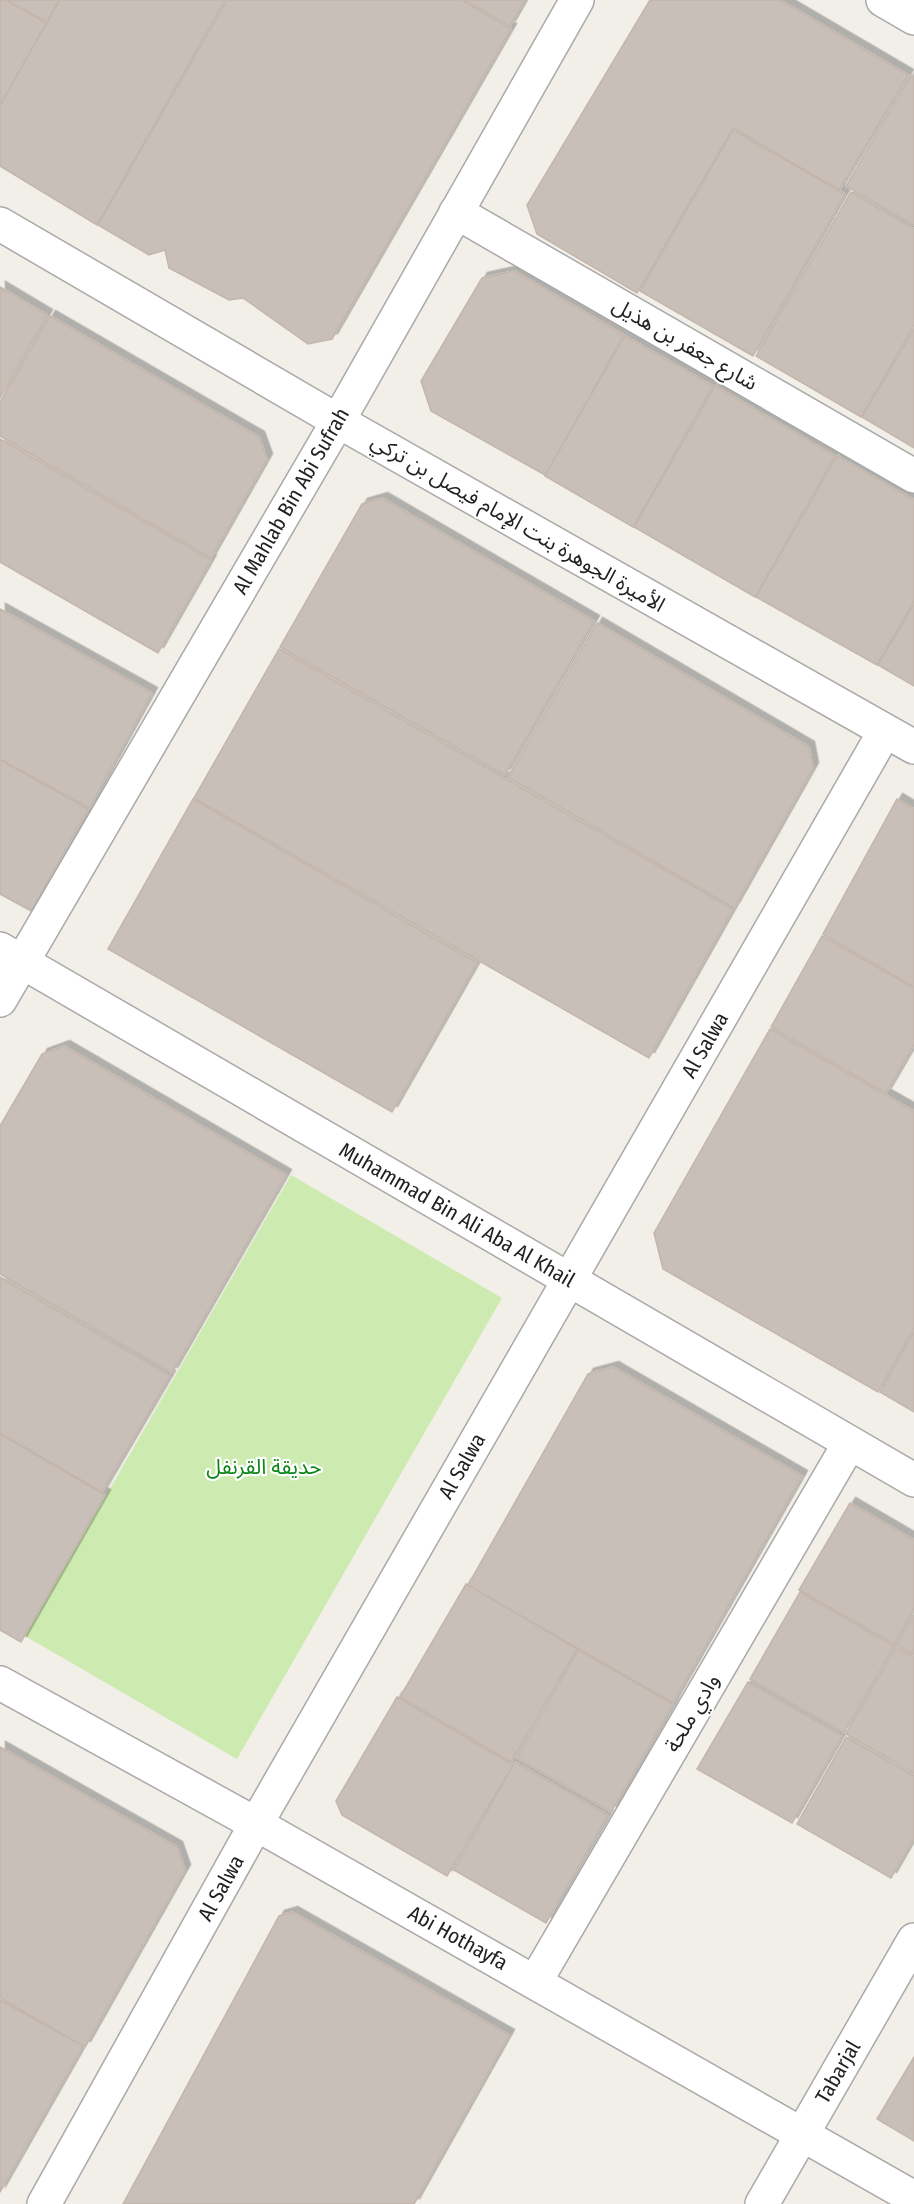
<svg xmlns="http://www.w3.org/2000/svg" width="914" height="2204" viewBox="0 0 914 2204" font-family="'Fira Sans Condensed','Noto Sans Arabic',sans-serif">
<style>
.grass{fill:#cdebb0}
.building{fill:#c7bfb8;stroke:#c4b6ab;stroke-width:1.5;filter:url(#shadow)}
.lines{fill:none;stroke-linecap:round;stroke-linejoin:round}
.minor-casing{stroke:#a9a9a9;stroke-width:36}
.minor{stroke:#fff;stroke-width:33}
.labels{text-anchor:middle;stroke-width:4.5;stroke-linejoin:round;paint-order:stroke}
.street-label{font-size:21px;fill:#222;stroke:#fff}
.park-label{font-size:21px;fill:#0c8416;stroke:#fff}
</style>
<defs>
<filter id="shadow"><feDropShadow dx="5.5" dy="-5.5" stdDeviation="0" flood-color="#0004"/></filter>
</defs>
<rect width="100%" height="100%" fill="#f2efe9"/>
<polygon class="grass" points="291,1175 502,1298 237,1759 25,1636"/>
<g class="building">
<polygon points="0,0 6,0 46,23 0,105"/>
<polygon points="6,0 59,0 47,22"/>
<polygon points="60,0 225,0 97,225 0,166 0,106"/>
<polygon points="227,0 461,0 511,29 332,339 308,344 243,298 229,300 169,268 165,250 149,255 98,225"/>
<polygon points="464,0 525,0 510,26"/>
<polygon points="650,0 780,0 908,75 839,190 733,128 637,293 537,234 527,205"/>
<polygon points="911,75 914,77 914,225 846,186"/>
<polygon points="733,130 845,194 753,356 640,291"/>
<polygon points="851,192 914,229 914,325 861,417 756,356"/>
<polygon points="514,271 624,335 545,475 431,411 421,381 482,278"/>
<polygon points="0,287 47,315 0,398"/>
<polygon points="50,316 259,437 267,459 211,558 0,436 0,402"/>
<polygon points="914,329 914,448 862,417"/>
<polygon points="625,336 713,386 633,527 545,476"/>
<polygon points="715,386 835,456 755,597 634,527"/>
<polygon points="0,439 211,560 158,653 0,562"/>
<polygon points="837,456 914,500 914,601 877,665 756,597"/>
<polygon points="382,498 594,621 505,775 280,647 362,504"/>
<polygon points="914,604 914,686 878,665"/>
<polygon points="0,609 152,693 89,808 0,759"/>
<polygon points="597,623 809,747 813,768 734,908 508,777"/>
<polygon points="279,649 733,909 649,1058 194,798"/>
<polygon points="0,760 88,809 31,911 0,894"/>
<polygon points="193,799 477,963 392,1112 108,949"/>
<polygon points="897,799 914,809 914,987 823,934"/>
<polygon points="822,936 914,988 914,1045 886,1093 771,1027"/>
<polygon points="770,1029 914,1111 914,1328 878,1392 663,1269 654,1233"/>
<polygon points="64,1046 286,1175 172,1373 0,1274 0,1126 42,1054"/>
<polygon points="0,1277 170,1376 102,1492 0,1433"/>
<polygon points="914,1332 914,1412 880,1392"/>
<polygon points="613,1367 802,1476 673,1703 468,1585 588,1374"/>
<polygon points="0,1434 105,1495 21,1642 0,1630"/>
<polygon points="850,1503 914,1540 914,1609 894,1644 799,1590"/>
<polygon points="466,1584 577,1649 511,1762 400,1697"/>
<polygon points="800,1592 894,1646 844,1733 750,1679"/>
<polygon points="914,1615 914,1655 897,1645"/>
<polygon points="896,1647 914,1657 914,1773 846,1734"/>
<polygon points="578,1650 673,1704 611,1812 517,1758"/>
<polygon points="748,1682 842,1736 792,1823 697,1769"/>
<polygon points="397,1697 513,1765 447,1876 342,1815 336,1801"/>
<polygon points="846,1737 914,1776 914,1838 891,1878 797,1824"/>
<polygon points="0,1747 177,1847 185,1870 85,2047 0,1998"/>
<polygon points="515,1762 608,1815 546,1923 454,1870"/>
<polygon points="292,1912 509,2035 414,2204 123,2204 279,1916"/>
<polygon points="0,2000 83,2046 0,2192"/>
<polygon points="914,2057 914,2141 877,2119"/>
</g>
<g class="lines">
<g class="minor-casing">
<g id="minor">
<polyline points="883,0 914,18"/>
<polyline points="456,212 914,476"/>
<polyline points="0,224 338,421 914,747"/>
<polyline points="0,949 914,1480"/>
<polyline points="0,1000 338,421 577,0"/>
<polyline points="0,1683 256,1824 914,2198"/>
<polyline points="535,1982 849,1444"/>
<polyline points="44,2204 256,1824 885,731"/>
<polyline points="762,2204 914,1940"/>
</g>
</g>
<use href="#minor" class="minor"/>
</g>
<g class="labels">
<g class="street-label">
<text transform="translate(685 344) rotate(30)" y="7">شارع جعفر بن هذيل</text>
<text transform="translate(291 501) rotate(-60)" y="7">Al Mahlab Bin Abi Sufrah</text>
<text transform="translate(518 523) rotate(30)" y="7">الأميرة الجوهرة بنت الإمام فيصل بن تركي</text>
<text transform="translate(705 1045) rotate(-60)" y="7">Al Salwa</text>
<text transform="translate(457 1215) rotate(30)" y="7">Muhammad Bin Ali Aba Al Khail</text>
<text transform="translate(462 1466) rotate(-60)" y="7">Al Salwa</text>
<text transform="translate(692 1713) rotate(-60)" y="7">وادي ملحة</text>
<text transform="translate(221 1888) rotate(-61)" y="7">Al Salwa</text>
<text transform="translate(458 1938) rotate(29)" y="7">Abi Hothayfa</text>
<text transform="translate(838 2072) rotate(-60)" y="7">Tabarjal</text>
</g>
<g class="park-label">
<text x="264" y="1474">حديقة القرنفل</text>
</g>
</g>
</svg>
